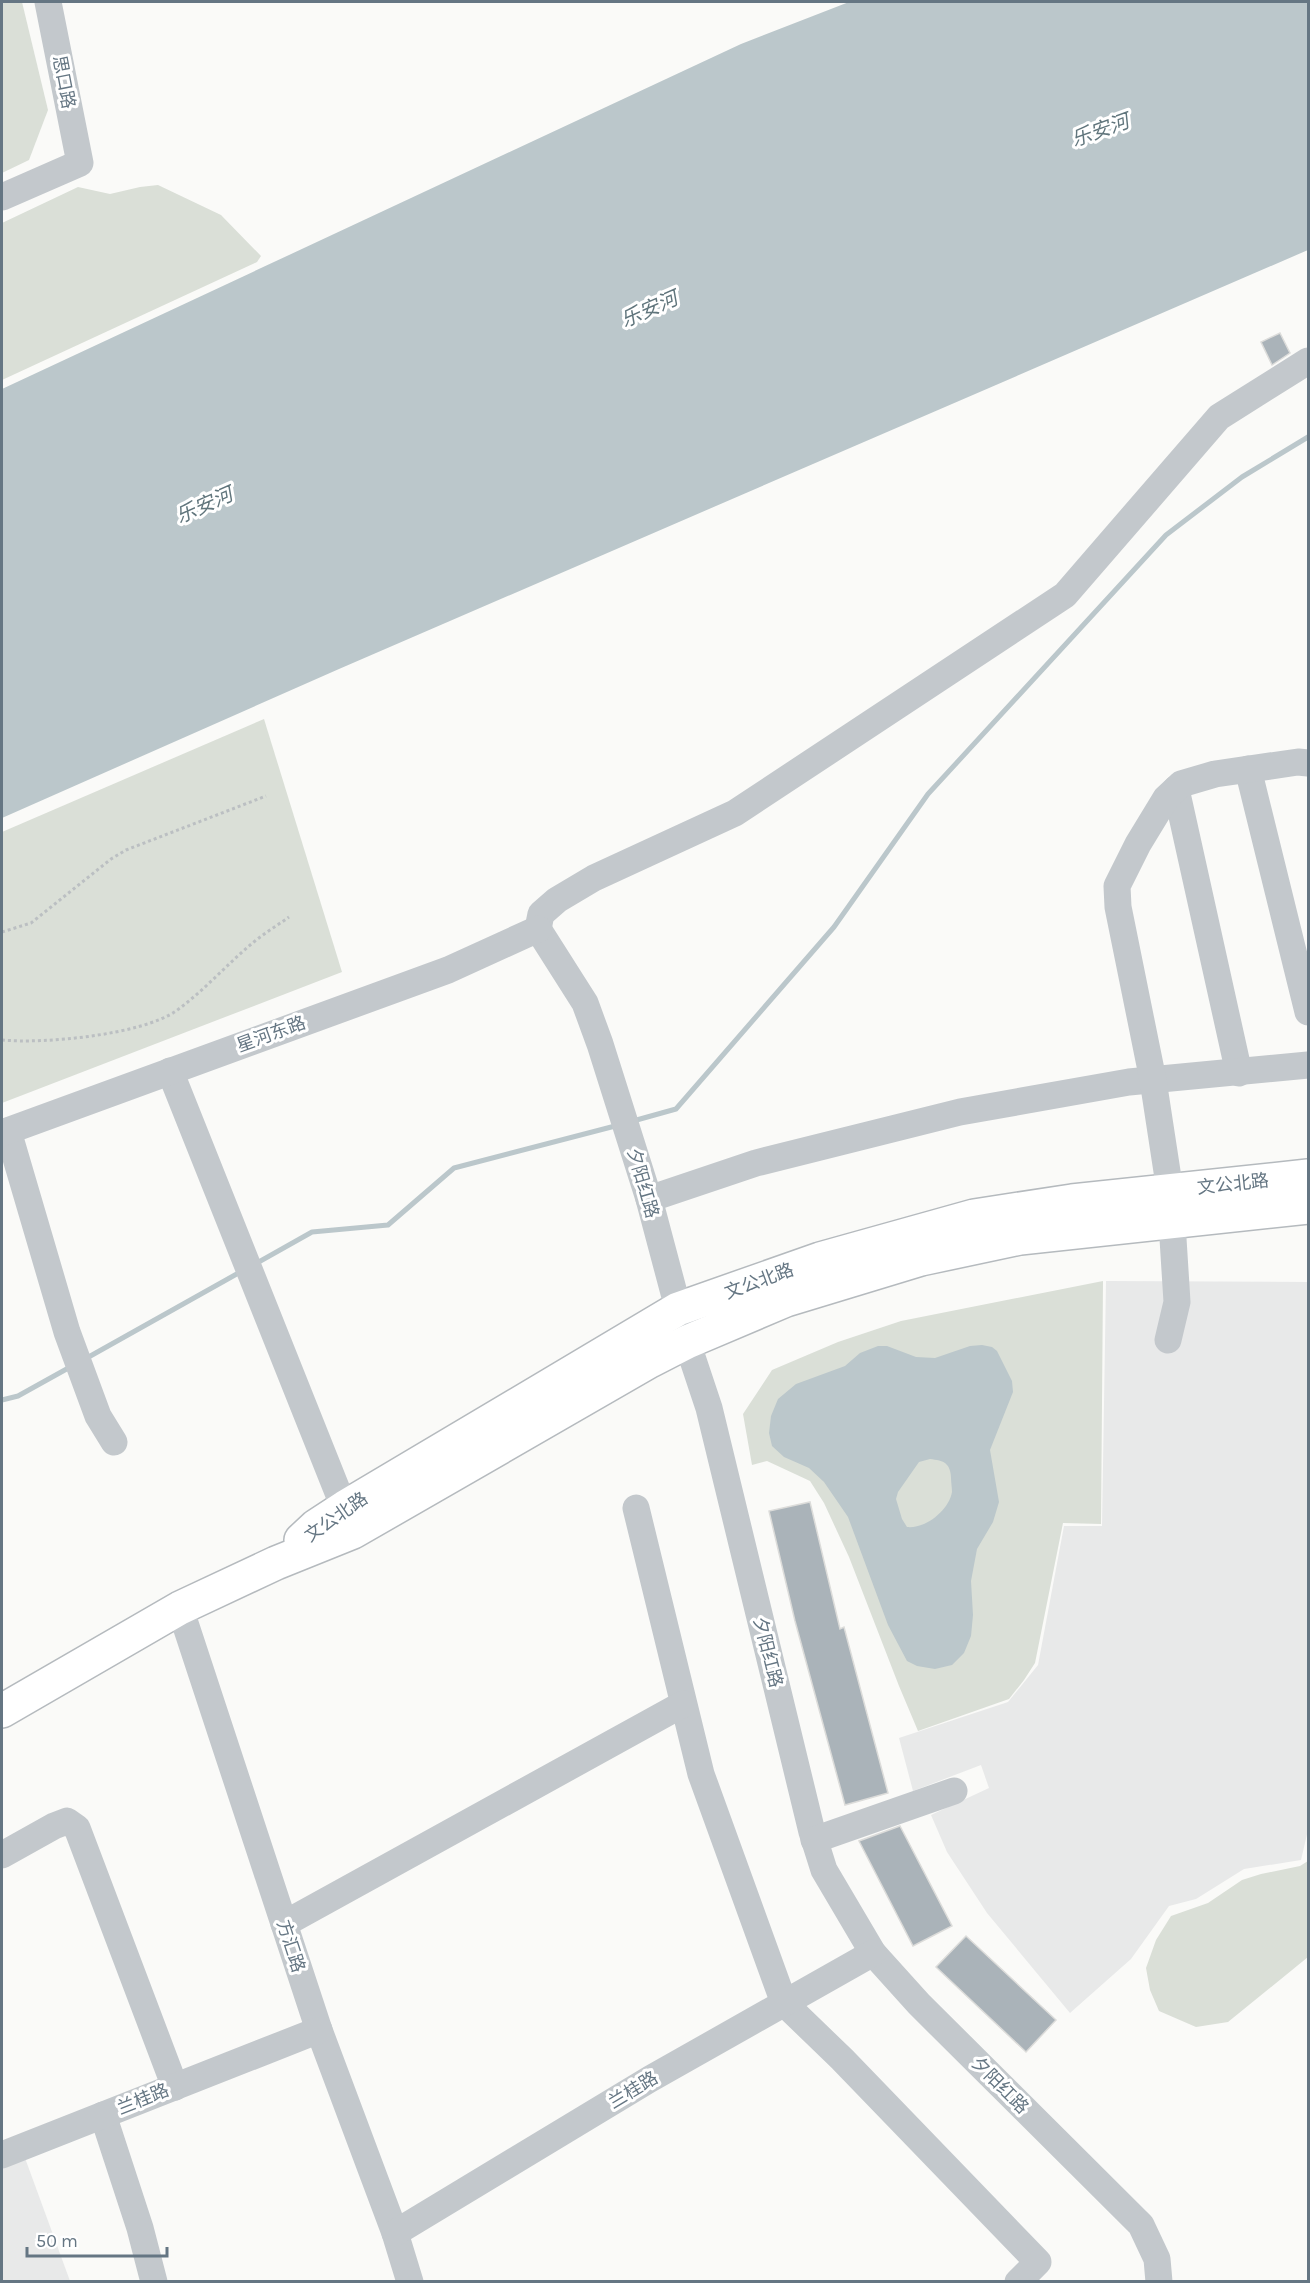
<svg xmlns="http://www.w3.org/2000/svg" width="1310" height="2283" viewBox="0 0 1310 2283" font-family="Karla,'Noto Sans SC',sans-serif">
<style>
.built{fill:#e8e9e9}
.green{fill:#dadfd7}
.water{fill:#bbc7cb;fill-rule:evenodd}
.lines{fill:none;stroke-linecap:round;stroke-linejoin:round}
.stream{stroke:#bbc7cb;stroke-width:5}
.building{fill:#aab3b9;stroke:#dcdcda;stroke-width:1.5}
.major-casing{stroke:#b5babe;stroke-width:36}
.path{stroke:#bbbfc2;stroke-width:3;stroke-dasharray:3 3;stroke-linecap:butt}
.minor{stroke:#c3c8cc;stroke-width:27}
.major{stroke:#fff;stroke-width:33}
.labels{text-anchor:middle;stroke-width:6;stroke-linejoin:round;paint-order:stroke}
.street-label{font-size:18px;fill:#657683;stroke:#fff}
.water-label{font-size:20px;font-style:italic;fill:#60757c;stroke:#fff}
</style>
<rect width="100%" height="100%" fill="#fafaf8"/>
<g class="built">
<polygon points="1106,1281 1308,1282 1308,1830 1301,1860 1244,1869 1196,1899 1169,1906 1131,1959 1070,2013 987,1913 947,1852 931,1815 989,1788 981,1765 913,1791 899,1738 1008,1702 1038,1665 1064,1526 1102,1526"/>
<polygon points="25,2158 70,2281 2,2282 2,2167"/>
</g>
<g class="green">
<polygon points="2,2 22,2 48,110 29,160 2,173"/>
<polygon points="158,185 221,215 261,256 257,262 2,380 2,223 78,187 110,194 140,187"/>
<polygon points="264,719 342,972 2,1103 2,832"/>
<polygon points="1103,1281 1101,1524 1063,1523 1035,1663 1024,1680 1009,1699 918,1731 899,1686 849,1557 824,1503 810,1481 767,1461 752,1465 743,1414 772,1370 838,1342 901,1321"/>
<polygon points="1308,1861 1308,1957 1228,2022 1196,2027 1159,2011 1150,1990 1146,1968 1156,1940 1171,1916 1208,1903 1242,1880 1261,1874 1300,1866"/>
</g>
<g class="water">
<polygon points="849,2 1308,2 1308,250 339,669 2,818 2,389 741,44"/>
<path d="M982,1345L992,1347L997,1351L1012,1381L1013,1392L990,1450L999,1502L993,1522L977,1549L971,1581L973,1615L971,1636L964,1653L952,1665L935,1669L917,1666L907,1661L888,1625L848,1517L824,1482L809,1468L784,1457L772,1446L769,1433L771,1416L778,1399L796,1384L845,1366L860,1353L878,1346H887L916,1357L935,1358L970,1346ZM930,1459C936,1460 943,1460 947,1465C950,1468 951,1474 951,1478C951,1482 952,1488 952,1492C949,1510 926,1529 907,1527L902,1519L896,1499L898,1492L919,1462Z"/>
</g>
<g class="lines">
<g class="stream">
<polyline points="633,1121 676,1109 834,927 928,794 1166,535 1242,477 1308,437"/>
<polyline points="255,1264 312,1232 388,1225 454,1168 619,1125"/>
<polyline points="85,1359 242,1271"/>
<polyline points="2,1400 18,1396 72,1366"/>
</g>
</g>
<g class="building">
<polygon points="1280,333 1290,353 1272,365 1261,342"/>
<polygon points="810,1502 840,1629 844,1627 888,1793 845,1805 795,1621 769,1511"/>
<polygon points="900,1826 952,1926 913,1946 859,1841"/>
<polygon points="966,1936 1056,2020 1026,2052 936,1967"/>
</g>
<g class="lines">
<g class="major-casing">
<g id="major">
<polyline points="301,1540 316,1526 345,1507 678,1309 820,1259 974,1216 1072,1201 1308,1176"/>
<polyline points="2,1711 180,1608 276,1563 353,1532 650,1361 687,1342 786,1300 921,1259 1020,1238 1308,1207"/>
</g>
</g>
<g class="path">
<polyline points="2,932 31,923 111,859 126,850 266,796"/>
<path d="M2,1040C44,1044 141,1035 176,1011C205,990 228,963 255,941C266,932 278,925 289,917"/>
</g>
<g class="minor">
<polyline points="2,197 80,163 48,2"/>
<polyline points="1248,769 1308,1012"/>
<polyline points="1176,789 1239,1073"/>
<polyline points="538,929 585,1003 600,1044 649,1199 687,1342 709,1408 812,1832 824,1870 873,1953 919,2004 1141,2225 1157,2259 1159,2282"/>
<polyline points="538,929 541,914 557,900 594,878 735,813 1065,595 1219,417 1308,361"/>
<polyline points="170,1071 351,1525"/>
<polyline points="8,1131 67,1332 98,1416 114,1442"/>
<polyline points="2,1133 448,970 538,929"/>
<polyline points="649,1199 756,1163 960,1112 1129,1082 1308,1065"/>
<polyline points="1168,1340 1177,1302 1170,1191 1153,1080 1118,907 1117,886 1138,844 1166,798 1181,784 1215,774 1298,762 1308,763"/>
<polyline points="636,1508 701,1774 784,2003 842,2059 1038,2262 1018,2282"/>
<polyline points="180,1608 319,2030 395,2233 410,2282"/>
<polyline points="814,1840 954,1791"/>
<polyline points="2,1855 54,1826 67,1821 77,1828 175,2087"/>
<polyline points="284,1924 683,1704"/>
<polyline points="103,2115 140,2228 154,2282"/>
<polyline points="2,2155 319,2030"/>
<polyline points="395,2233 650,2079 873,1953"/>
</g>
<use href="#major" class="major"/>
</g>
<g class="labels">
<g class="street-label">
<text transform="translate(64 82) rotate(79)" y="6">思口路</text>
<text transform="translate(271 1034) rotate(-20)" y="6">星河东路</text>
<text transform="translate(643 1183) rotate(74)" y="6">夕阳红路</text>
<text transform="translate(1233 1184) rotate(-6)" y="6">文公北路</text>
<text transform="translate(759 1281) rotate(-20)" y="6">文公北路</text>
<text transform="translate(336 1517) rotate(-35)" y="6">文公北路</text>
<text transform="translate(768 1652) rotate(76)" y="6">夕阳红路</text>
<text transform="translate(291 1946) rotate(72)" y="6">方汇路</text>
<text transform="translate(1000 2085) rotate(45)" y="6">夕阳红路</text>
<text transform="translate(633 2090) rotate(-31)" y="6">兰桂路</text>
<text transform="translate(143 2099) rotate(-22)" y="6">兰桂路</text>
</g>
<g class="water-label">
<text transform="translate(1100 130) rotate(-20)" y="7">乐安河</text>
<text transform="translate(649 309) rotate(-24)" y="7">乐安河</text>
<text transform="translate(204 505) rotate(-24)" y="7">乐安河</text>
</g>
</g>
<rect width="1310" height="2283" fill="none" stroke="#657683" stroke-width="6"/>
<path d="M27 2247v9h140v-9" fill="none" stroke="#657683" stroke-width="3"/>
<text x="36" y="2247" font-size="18" fill="#657683" stroke="#ffffff" stroke-width="4.5" paint-order="stroke">50 m</text>
</svg>
